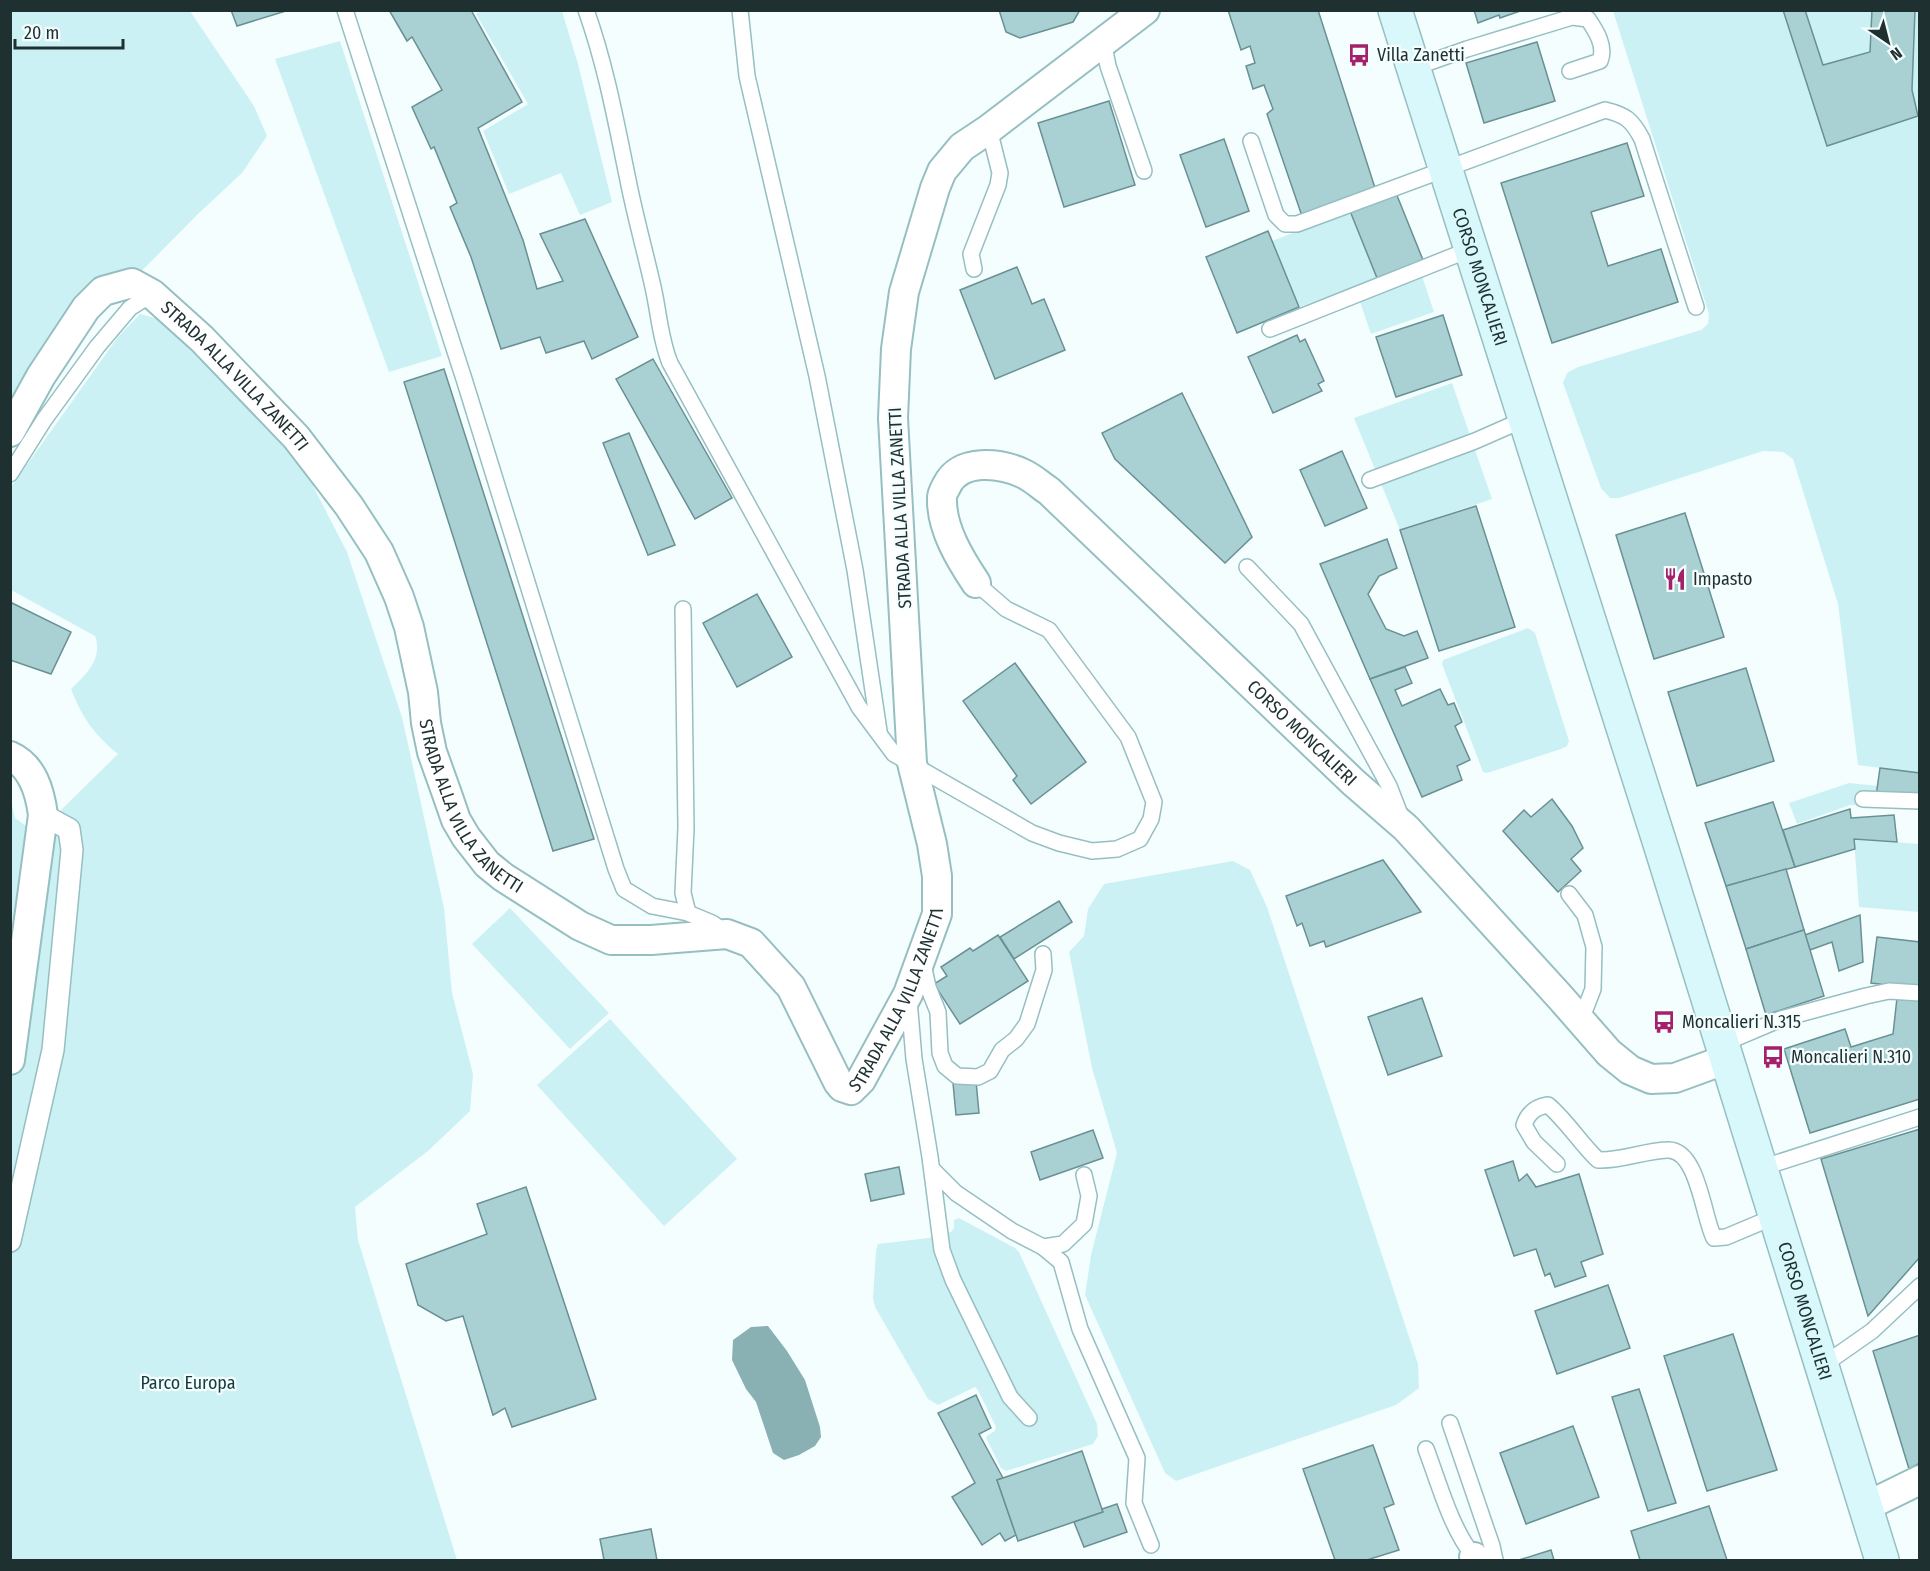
<svg xmlns="http://www.w3.org/2000/svg" width="1930" height="1571" viewBox="0 0 1930 1571" font-family="'Fira Sans Condensed',sans-serif">
<style>
.green{fill:#ccf1f4}
.water{fill:#89b0b3}
.building{fill:#a9d1d4;stroke:#699093;stroke-width:1.5}
.lines{fill:none;stroke-linecap:round;stroke-linejoin:round}
.service-casing{stroke:#96bfc2;stroke-width:18}
.pedestrian-casing{stroke:#96bfc2;stroke-width:24}
.minor-casing{stroke:#96bfc2;stroke-width:32}
.secondary-casing{stroke:#96bfc2;stroke-width:36}
.service{stroke:#fff;stroke-width:15}
.pedestrian{stroke:#fff;stroke-width:21}
.minor{stroke:#fff;stroke-width:28}
.secondary{stroke:#d9f8fb;stroke-width:33}
.labels{text-anchor:middle;stroke-width:4.5;stroke-linejoin:round;paint-order:stroke}
.poi-label{font-size:18px;fill:#1f3031;stroke:#f5fefe;text-anchor:start}
.street-label{font-size:18px;fill:#1f3031;stroke:#f5fefe}
.park-label{font-size:18px;fill:#133a3c;stroke:#f5fefe}
</style>
<rect width="100%" height="100%" fill="#f5fefe"/>
<g class="green">
<polygon points="482,10 562,11 578,64 612,202 580,215 561,173 509,194 483,131 528,104 476,14"/>
<polygon points="10,11 190,11 254,106 267,136 242,173 198,214 106,307 57,366 11,450"/>
<polygon points="1613,11 1919,11 1919,773 1858,765 1838,604 1793,459 1783,452 1763,451 1619,498 1610,498 1601,488 1563,383 1567,373 1578,367 1701,330 1708,324 1709,314"/>
<polygon points="340,41 442,356 389,372 275,59"/>
<polygon points="1350,211 1377,278 1299,307 1272,241"/>
<polygon points="1421,273 1434,312 1371,334 1359,299"/>
<path d="M140,314L159,319L191,346L224,385L272,432L312,484L347,552L402,717L444,908L452,993L473,1074L470,1111L428,1151L355,1207L358,1240L457,1560H11L10,797L15,818L29,828L60,811L118,754C95,736 81,716 71,689C87,674 103,658 95,636L11,590V487L118,337Z"/>
<polygon points="1452,383 1492,499 1400,530 1354,418"/>
<polygon points="1528,628 1535,633 1569,741 1567,746 1561,749 1487,773 1483,772 1442,664 1443,660"/>
<polygon points="1849,783 1919,790 1919,807 1850,805 1797,824 1789,803"/>
<polygon points="1854,839 1919,844 1919,912 1859,907"/>
<polygon points="1233,861 1250,870 1267,907 1418,1364 1419,1388 1396,1405 1176,1481 1165,1473 1085,1295 1091,1255 1117,1153 1092,1068 1069,952 1084,936 1088,909 1104,884"/>
<polygon points="510,908 609,1013 570,1049 472,944"/>
<polygon points="610,1019 737,1159 664,1226 537,1085"/>
<polygon points="959,1218 1015,1248 1019,1252 1097,1424 1098,1436 1093,1444 1006,1471 1001,1468 986,1438 988,1435 995,1431 996,1427 978,1390 975,1387 938,1405 928,1399 875,1307 873,1298 876,1251 878,1244 928,1238 951,1232 954,1228 954,1220"/>
</g>
<polygon class="water" points="768,1326 787,1351 805,1380 820,1427 821,1437 815,1446 799,1455 784,1460 773,1453 756,1402 746,1389 732,1360 733,1340 751,1327"/>
<g class="building">
<polygon points="231,10 289,10 237,26"/>
<polygon points="389,10 471,10 522,102 478,128 523,240 537,289 563,281 540,234 585,219 638,337 592,359 584,341 546,353 540,337 501,349 471,257 450,207 457,203 434,147 431,149 412,107 442,90 412,37 407,41"/>
<polygon points="999,10 1080,10 1073,22 1020,38 1006,32"/>
<polygon points="1228,10 1318,10 1376,191 1303,219 1267,114 1273,109 1264,85 1253,89 1246,66 1255,63 1250,46 1241,50"/>
<polygon points="1474,10 1523,10 1500,18 1499,15 1478,23"/>
<polygon points="1783,10 1805,10 1823,65 1870,52 1872,10 1915,10 1912,90 1918,116 1827,146"/>
<polygon points="1537,42 1555,101 1484,123 1466,63"/>
<polygon points="1109,101 1135,185 1064,207 1038,123"/>
<polygon points="1224,139 1249,211 1206,227 1180,155"/>
<polygon points="1627,143 1644,196 1591,212 1608,266 1661,249 1678,302 1552,343 1501,183"/>
<polygon points="1396,193 1423,260 1377,278 1350,211"/>
<polygon points="1268,231 1299,307 1237,333 1206,257"/>
<polygon points="1017,267 1032,304 1044,299 1065,350 995,379 960,290"/>
<polygon points="1443,315 1462,375 1396,397 1376,337"/>
<polygon points="1297,335 1300,342 1305,339 1324,381 1318,384 1322,391 1273,413 1248,357"/>
<polygon points="653,359 732,498 695,519 616,379"/>
<polygon points="444,369 594,839 553,851 404,382"/>
<polygon points="1182,393 1252,537 1225,563 1115,459 1102,433"/>
<polygon points="629,433 675,545 648,555 603,443"/>
<polygon points="1342,451 1367,508 1325,526 1300,470"/>
<polygon points="1476,506 1515,627 1439,651 1400,530"/>
<polygon points="1685,513 1724,637 1654,659 1616,535"/>
<polygon points="1387,539 1397,568 1379,576 1368,594 1386,629 1404,636 1417,631 1428,658 1370,679 1320,564"/>
<polygon points="757,594 792,657 737,687 703,623"/>
<polygon points="10,602 71,632 51,674 10,660"/>
<polygon points="1015,663 1086,762 1031,804 1013,780 1017,776 963,701"/>
<polygon points="1405,667 1412,683 1395,690 1402,706 1440,689 1448,705 1454,703 1462,722 1455,726 1470,760 1457,766 1462,780 1422,797 1370,679"/>
<polygon points="1746,668 1774,761 1697,786 1668,692"/>
<polygon points="1880,768 1920,773 1920,798 1876,796"/>
<polygon points="1552,799 1572,826 1583,848 1571,859 1581,871 1558,892 1503,831 1524,810 1531,817"/>
<polygon points="1773,802 1795,867 1726,886 1705,823"/>
<polygon points="1850,809 1851,818 1894,815 1897,842 1854,839 1855,849 1795,867 1783,830"/>
<polygon points="1383,860 1421,912 1326,947 1324,941 1310,946 1302,923 1297,926 1286,896"/>
<polygon points="1786,869 1804,930 1746,949 1726,886"/>
<polygon points="1059,901 1072,922 1014,959 1000,937"/>
<polygon points="1860,915 1863,962 1839,971 1832,942 1810,950 1805,935"/>
<polygon points="1804,930 1824,996 1766,1015 1746,949"/>
<polygon points="998,935 1028,981 960,1024 934,984 947,976 941,967 970,948 973,951"/>
<polygon points="1877,937 1920,942 1920,989 1871,983"/>
<polygon points="1422,998 1442,1056 1388,1075 1368,1017"/>
<polygon points="1897,998 1920,1001 1920,1099 1810,1133 1784,1049 1845,1029 1851,1047 1893,1034"/>
<polygon points="976,1081 979,1113 956,1115 953,1083"/>
<polygon points="1920,1129 1920,1257 1868,1316 1821,1159"/>
<polygon points="1093,1130 1103,1158 1040,1180 1031,1152"/>
<polygon points="1513,1161 1519,1181 1527,1174 1536,1187 1579,1174 1603,1254 1581,1262 1586,1276 1555,1287 1550,1273 1545,1276 1536,1249 1514,1256 1485,1170"/>
<polygon points="899,1167 904,1194 871,1201 865,1174"/>
<polygon points="526,1187 596,1399 512,1427 505,1408 493,1415 463,1316 446,1321 418,1305 406,1264 487,1234 477,1204"/>
<polygon points="1608,1285 1630,1348 1557,1374 1535,1311"/>
<polygon points="1733,1334 1777,1470 1707,1491 1664,1356"/>
<polygon points="1920,1335 1920,1463 1909,1469 1873,1351"/>
<polygon points="1639,1389 1676,1503 1648,1511 1612,1397"/>
<polygon points="976,1395 991,1428 979,1434 1003,1478 997,1480 1016,1535 1005,1541 1000,1533 982,1545 952,1497 975,1483 938,1413"/>
<polygon points="1573,1426 1599,1497 1526,1524 1500,1453"/>
<polygon points="1373,1445 1394,1504 1384,1508 1399,1550 1367,1560 1335,1560 1303,1469"/>
<polygon points="1082,1451 1103,1512 1018,1541 997,1480"/>
<polygon points="1117,1504 1127,1532 1084,1547 1074,1522 1103,1512 1102,1509"/>
<polygon points="1709,1506 1727,1560 1640,1560 1631,1531"/>
<polygon points="651,1529 657,1560 604,1560 600,1539"/>
<polygon points="1551,1550 1554,1560 1519,1560"/>
</g>
<g class="lines">
<g class="service-casing">
<g id="service">
<polyline points="345,10 464,379 616,869 624,889 652,906 688,913"/>
<path d="M586,10C606,66 616,122 628,180C635,216 645,251 653,287C659,313 660,339 670,363L859,707L894,754L1032,833L1059,843L1092,851L1117,849L1140,839L1151,819L1154,802L1128,737L1049,630L1006,609L976,583"/>
<polyline points="740,10 747,76 817,376 855,570 879,731"/>
<polyline points="1103,41 1108,66 1144,171"/>
<path d="M1413,68L1467,49L1572,17L1588,19C1596,31 1606,46 1600,61L1570,71"/>
<path d="M1251,141L1276,215L1285,224H1297L1605,110C1626,115 1632,120 1642,139L1696,307"/>
<polyline points="974,269 971,254 998,185 1000,173 989,129"/>
<polyline points="1270,329 1471,249"/>
<polyline points="10,474 44,420 97,347 130,308 152,294"/>
<polyline points="1370,480 1475,441 1525,419"/>
<polyline points="1247,567 1301,624 1389,786 1401,817"/>
<polyline points="683,609 686,828 683,893 688,913 712,923 725,932"/>
<polyline points="1863,799 1920,801"/>
<polyline points="1569,894 1585,915 1594,947 1593,989 1581,1020"/>
<polyline points="923,964 928,987 938,1012 940,1053 945,1066 957,1076 978,1077 990,1071 1002,1050 1016,1039 1027,1024 1044,970 1043,954"/>
<polyline points="909,1000 914,1059 930,1157 942,1250 953,1280 1010,1397 1029,1418"/>
<polyline points="1722,1044 1781,1019 1866,996 1889,991 1920,993"/>
<path d="M1557,1164L1534,1142L1524,1125C1528,1113 1535,1107 1548,1105C1567,1121 1580,1143 1598,1160C1622,1161 1643,1151 1667,1150C1698,1148 1703,1217 1714,1238L1726,1237L1776,1216"/>
<polyline points="1761,1168 1920,1117"/>
<polyline points="932,1169 956,1193 1012,1231 1043,1247 1063,1244 1084,1224 1089,1196 1084,1175"/>
<polyline points="1043,1247 1061,1262 1080,1329 1137,1458 1134,1503 1151,1545"/>
<polyline points="1822,1366 1872,1331 1920,1286"/>
<polyline points="1450,1423 1492,1546 1495,1560"/>
<path d="M1426,1449C1440,1486 1450,1526 1474,1557"/>
</g>
</g>
<g class="pedestrian-casing">
<polyline id="pedestrian" points="10,1241 53,1050 72,850 69,829 43,815"/>
</g>
<g class="minor-casing">
<g id="minor">
<path id="s1" d="M10,432L41,376L86,308L103,291L132,283L152,294L202,339L296,437L349,506L379,552L399,597L409,627L423,692L426,723L432,752L447,794L456,820L466,837L487,864L503,877L580,926L611,940H651L727,934L751,943L791,987L838,1082L842,1087L851,1090L861,1080L908,994L937,914V876L932,844L912,763L893,418L896,349L904,292L935,188L942,171L962,147L989,129L1145,10"/>
<path id="s2" d="M976,583C960,559 941,528 942,498C942,493 945,489 947,485C960,458 1000,463 1022,473C1032,477 1041,486 1049,491L1353,782L1406,828L1560,997L1609,1053L1630,1070L1651,1079L1675,1078L1727,1059"/>
<path d="M10,756C33,766 40,792 43,815L10,1060"/>
<polyline points="1867,1506 1920,1480"/>
<polyline points="1474,1557 1477,1560"/>
</g>
</g>
<g class="secondary-casing">
<g id="secondary">
<path id="s3" d="M1395,10L1662,850L1882,1560"/>
</g>
</g>
<use href="#service" class="service"/>
<use href="#pedestrian" class="pedestrian"/>
<use href="#minor" class="minor"/>
<use href="#secondary" class="secondary"/>
</g>
<defs>
<g id="bus-bare" transform="scale(1.8)"><path d="M-5-6H5V4H4V6H2V4H-2V6H-4V4H-5ZM-3.5-4V0h7V-4ZM-3.5 1.2v1.5H-2V1.2ZM2 1.2v1.5H3.5V1.2Z" fill="#a5206b" stroke="#f5fefe" stroke-width="2.5" paint-order="stroke"/></g>
<g id="restaurant-bare" transform="scale(1.8)"><path d="M-5-6h1v4h1v-4h1v4h1v-4h1v5L-1.5 .5V6h-2V.5L-5-1ZM5-6V6H3V1.5H1.5Q1.5-4 5-6Z" fill="#a5206b" stroke="#f5fefe" stroke-width="2.5" paint-order="stroke"/></g>
</defs>
<g fill-rule="evenodd">
<use href="#bus-bare" x="1359" y="55"/>
<use href="#restaurant-bare" x="1675" y="579"/>
<use href="#bus-bare" x="1664" y="1022"/>
<use href="#bus-bare" x="1773" y="1057"/>
</g>
<g class="labels">
<g class="poi-label">
<text x="1377" y="61">Villa Zanetti</text>
<text x="1693" y="585">Impasto</text>
<text x="1682" y="1028">Moncalieri N.315</text>
<text x="1791" y="1063">Moncalieri N.310</text>
</g>
<g class="street-label">
<text dy="6" stroke="none"><textPath href="#s3" startOffset="280">CORSO MONCALIERI</textPath></text>
<text dy="6" stroke="none"><textPath href="#s1" startOffset="339">STRADA ALLA VILLA ZANETTI</textPath></text>
<text transform="translate(900 508) rotate(-93)" y="6">STRADA ALLA VILLA ZANETTI</text>
<text dy="6" stroke="none"><textPath href="#s2" startOffset="573">CORSO MONCALIERI</textPath></text>
<text dy="6" stroke="none"><textPath href="#s1" startOffset="843">STRADA ALLA VILLA ZANETTI</textPath></text>
<text dy="6" stroke="none"><textPath href="#s1" startOffset="1473">STRADA ALLA VILLA ZANETTI</textPath></text>
<text dy="6" stroke="none"><textPath href="#s3" startOffset="1364">CORSO MONCALIERI</textPath></text>
</g>
<g class="park-label">
<text x="188" y="1389">Parco Europa</text>
</g>
</g>
<rect width="1930" height="1571" fill="none" stroke="#1f3031" stroke-width="24"/>
<g transform="translate(1888 42) rotate(145)" stroke="#f5fefe" stroke-width="4.5" paint-order="stroke">
<path d="M0-4.5L10 22L0 15L-10 22Z" fill="#1f3031"/>
<text y="-9" font-size="16" font-weight="bold" text-anchor="middle" fill="#1f3031">N</text>
</g>
<path d="M15 39v9h108v-9" fill="none" stroke="#1f3031" stroke-width="3"/>
<text x="24" y="39" font-size="18" fill="#1f3031" stroke="#f5fefe" stroke-width="4.5" paint-order="stroke">20 m</text>
</svg>
